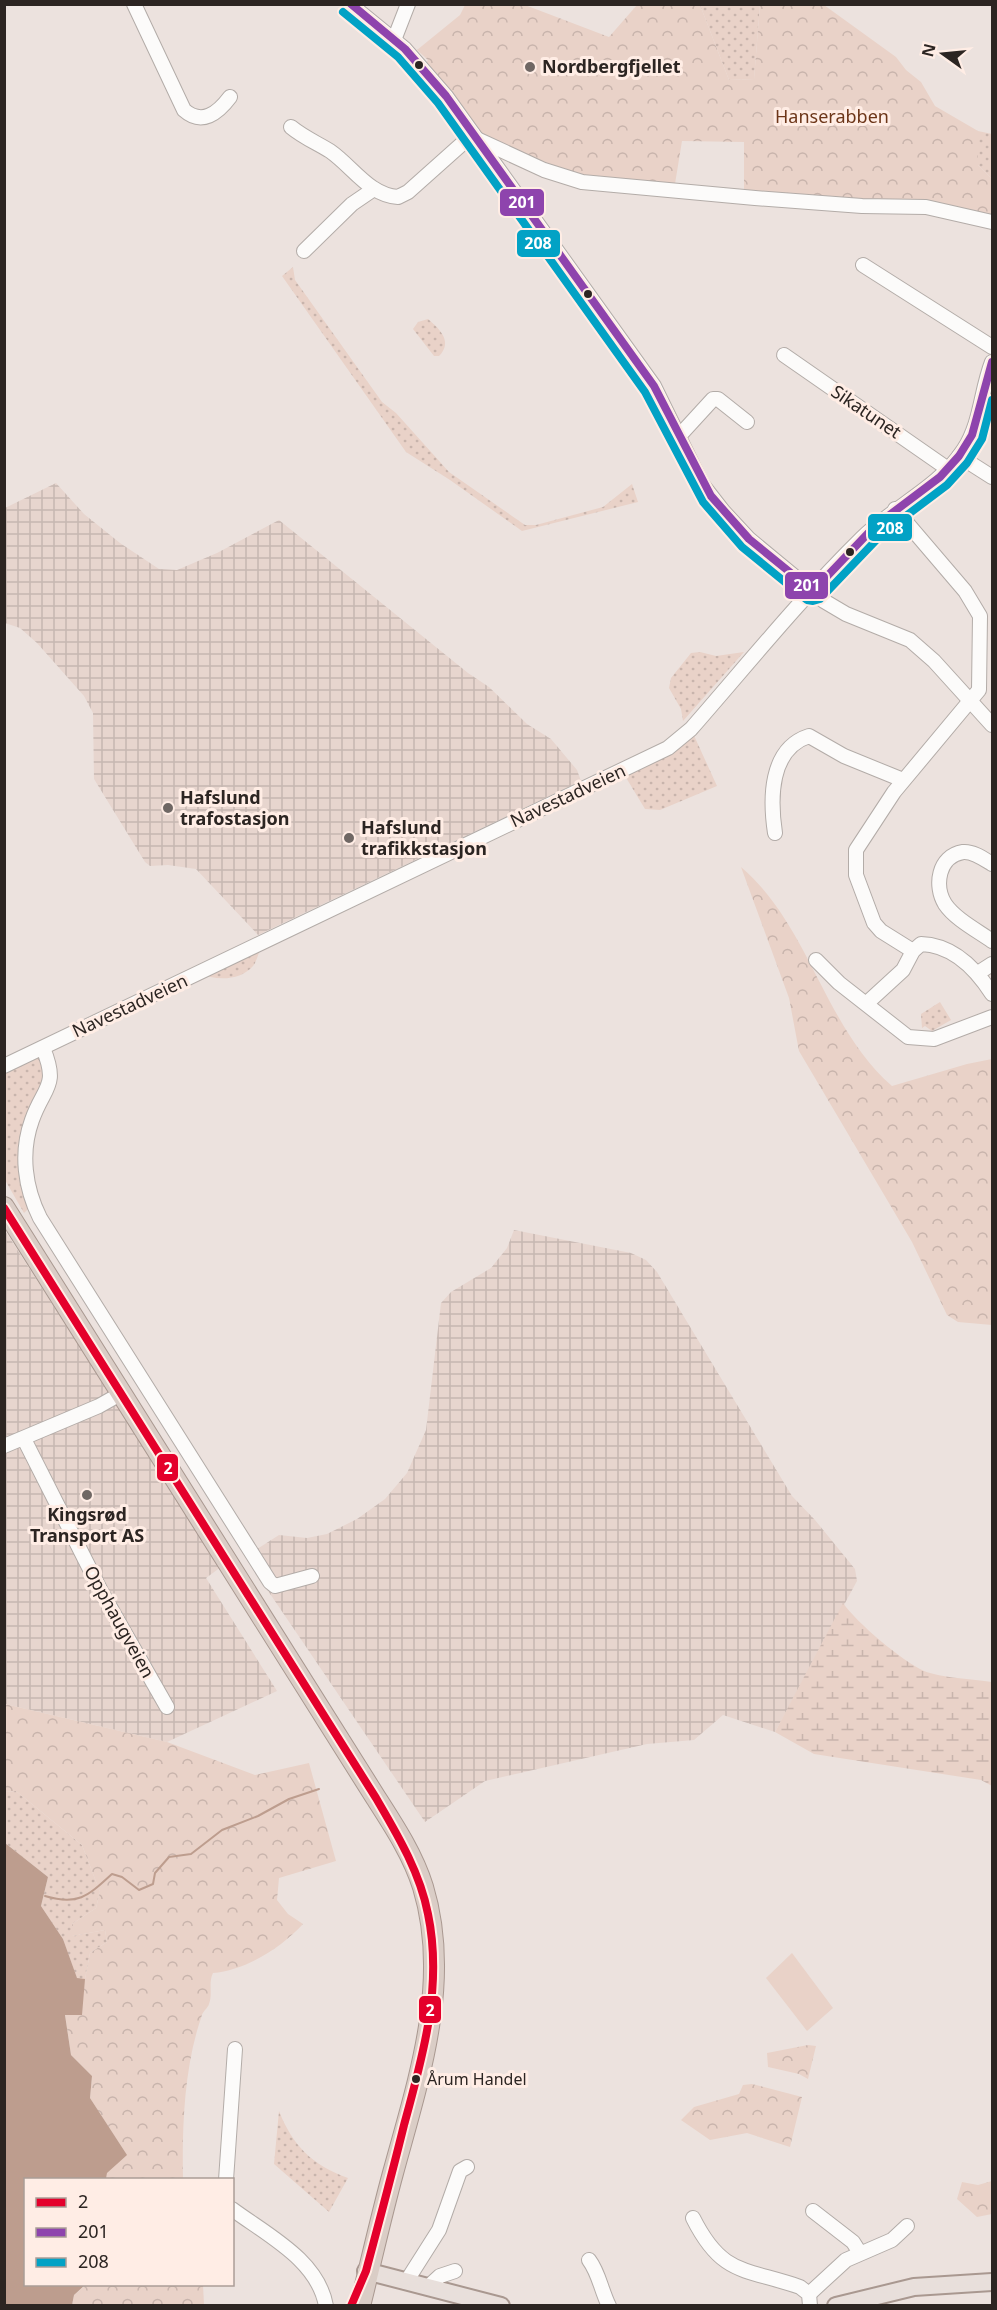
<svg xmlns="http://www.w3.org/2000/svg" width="997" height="2310" viewBox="0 0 997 2310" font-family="'Noto Sans',sans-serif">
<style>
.industrial{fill:url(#industrial-grid)}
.green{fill:url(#green-dots)}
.forest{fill:url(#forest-crowns)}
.wetland{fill:url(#wetland-marsh)}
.pitch{fill:#e9d2c8}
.water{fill:#bd9d8e}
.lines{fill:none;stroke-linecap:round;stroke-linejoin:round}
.stream{stroke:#bd9d8e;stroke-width:2}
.minor-casing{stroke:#b3aca8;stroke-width:16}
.major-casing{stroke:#a99890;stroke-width:20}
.highway-casing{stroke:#a99890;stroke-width:22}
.minor{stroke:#fcfbfa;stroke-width:14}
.major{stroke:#e8dfdb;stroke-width:16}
.highway{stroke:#dacdc6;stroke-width:20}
.bus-1-casing{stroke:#ffede5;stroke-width:12}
.bus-2-casing{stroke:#ffede5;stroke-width:12}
.bus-3-casing{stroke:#ffede5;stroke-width:12}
.bus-1{stroke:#e4002b;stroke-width:8}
.bus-2{stroke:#8e44ad;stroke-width:8}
.bus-3{stroke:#02a2c5;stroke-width:8}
.bus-dot{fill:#2c2522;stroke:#ffede5;stroke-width:2}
.poi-dot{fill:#6f6764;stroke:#ffede5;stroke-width:2}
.labels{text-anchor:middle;stroke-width:6;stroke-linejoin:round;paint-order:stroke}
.bus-label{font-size:16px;fill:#2c2522;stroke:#ffede5;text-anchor:start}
.poi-label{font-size:18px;font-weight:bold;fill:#2c2522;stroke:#ffede5;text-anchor:start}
.park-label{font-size:18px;fill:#6d3619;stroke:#ffede5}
.street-label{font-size:18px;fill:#2c2522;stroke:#ffede5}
.line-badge{stroke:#ffede5;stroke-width:2}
.badge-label{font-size:16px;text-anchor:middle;font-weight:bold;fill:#fff}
</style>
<defs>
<pattern id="industrial-grid" width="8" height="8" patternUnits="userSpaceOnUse" patternTransform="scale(1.5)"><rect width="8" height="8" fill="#e7d5ce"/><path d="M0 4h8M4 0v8" fill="none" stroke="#c6b7b1"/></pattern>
<pattern id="green-dots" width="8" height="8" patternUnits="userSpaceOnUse" patternTransform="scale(1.5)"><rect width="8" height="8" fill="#e9d2c8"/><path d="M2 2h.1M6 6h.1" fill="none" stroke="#c8b4ac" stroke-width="1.8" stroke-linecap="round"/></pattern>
<pattern id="forest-crowns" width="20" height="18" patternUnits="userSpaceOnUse" patternTransform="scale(1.5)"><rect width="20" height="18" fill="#e9d2c8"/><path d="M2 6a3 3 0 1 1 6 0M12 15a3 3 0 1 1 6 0" fill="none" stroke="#c8b4ac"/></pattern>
<pattern id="wetland-marsh" width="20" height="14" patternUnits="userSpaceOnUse" patternTransform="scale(1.5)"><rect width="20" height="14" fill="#e9d2c8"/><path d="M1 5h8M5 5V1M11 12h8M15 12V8" fill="none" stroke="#c8b4ac"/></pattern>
</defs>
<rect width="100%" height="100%" fill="#ece2de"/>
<g class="industrial">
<polygon points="56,483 84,514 120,543 159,569 177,570 217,553 279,520 468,673 489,687 527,724 551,739 577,770 581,781 258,935 196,869 168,865 150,866 145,862 94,779 93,713 84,696 37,643 20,628 5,623 5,508"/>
<polygon points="4,1229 221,1567 206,1578 277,1691 167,1742 5,1704"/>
<polygon points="514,1230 631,1253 646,1260 657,1272 792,1496 815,1520 855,1569 857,1581 775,1732 723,1715 694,1740 647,1744 485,1781 425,1822 247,1560 251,1553 279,1535 307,1538 327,1534 357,1519 385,1499 407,1473 426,1430 441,1303 451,1292 491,1268 507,1248"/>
</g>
<g class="green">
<polygon points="700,5 760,5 754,79 729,80"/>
<polygon points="978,131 992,134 992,179 978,165"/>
<polygon points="293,267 295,280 382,402 396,413 449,472 525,525 536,525 603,507 632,484 638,502 522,531 450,480 406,452 282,276"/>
<path d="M428,319C440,329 453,342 439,356H434L413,329L418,322Z"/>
<polygon points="700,652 716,656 744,652 683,721 681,709 669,688 671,678 691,653"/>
<polygon points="691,729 717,786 660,810 645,809 622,771"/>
<path d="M262,944C259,951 257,961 253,966C240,981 216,981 199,973Z"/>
<polygon points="940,1002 951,1020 932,1031 925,1026 922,1028 921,1014"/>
<polygon points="43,1048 49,1062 26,1147 33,1204 24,1213 5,1180 4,1069"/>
<polygon points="16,1791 82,1845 100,1892 96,1908 72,1924 72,1936 105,1930 107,1942 90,1953 85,1979 77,1979 63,1939 41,1906 48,1877 5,1843 5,1792"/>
<path d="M279,2111C293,2146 312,2165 348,2178L329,2212L274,2164Z"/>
</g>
<g class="forest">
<polygon points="465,5 525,5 609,37 637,5 700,5 729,80 754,79 760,5 824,5 896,57 906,70 921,82 935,106 978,131 978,165 992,179 992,222 962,214 744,197 744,142 682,141 674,190 582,182 477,139 422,68 428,60 417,50 460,15"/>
<path d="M741,867C810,926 824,1027 892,1086L967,1064L992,1059V1325L958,1322L947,1315L912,1242L799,1051L789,998Z"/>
<path d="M5,1704L167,1742L255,1775L309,1763L336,1861L279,1878L277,1900L288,1914L303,1924C281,1948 246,1970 213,1973C208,1983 213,1994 209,2004C208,2008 203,2011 202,2015C184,2066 182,2127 183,2179H106L107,2173L126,2154L90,2098L92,2076L71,2055L65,2014L85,1979L90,1953L107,1942L105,1930L72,1936V1924L96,1908L100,1892L82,1845L16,1791L5,1792Z"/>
<polygon points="808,2045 816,2046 808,2079 799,2074 768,2067 767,2053"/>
<polygon points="752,2084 802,2097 790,2147 747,2133 710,2140 681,2120 694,2107 739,2094 743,2085"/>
<polygon points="992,2181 992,2214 977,2217 957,2199 962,2182 978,2185"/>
<polygon points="86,2285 203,2285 204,2305 72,2306 74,2295"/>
</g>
<path class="wetland" d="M843,1603C857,1623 902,1661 924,1671C941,1678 973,1679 992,1682V1786L981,1780L814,1754L775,1732Z"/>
<polygon class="pitch" points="792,1953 833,2008 807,2031 766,1978"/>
<polygon class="water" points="5,1843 48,1877 41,1906 63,1939 77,1978 85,1979 82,2015 65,2015 71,2055 92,2076 90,2098 127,2155 107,2173 106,2179 26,2180 26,2284 85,2285 74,2295 72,2305 5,2305"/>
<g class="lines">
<path class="stream" d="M45,1896C78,1906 88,1896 112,1874L122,1877L139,1890L153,1884L155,1873L169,1857L191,1854L222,1830L258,1816L289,1799L319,1789"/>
<g class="minor-casing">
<g id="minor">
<path d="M134,4L184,110C202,126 218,113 230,97"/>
<polyline points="350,4 405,49 446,96 654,386 702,484 723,511 749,539 824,601 846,614 910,640 934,661 992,725"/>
<polyline points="394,40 408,4"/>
<path d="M291,127C303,137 317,143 330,151C353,167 369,195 398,197L408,192L473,134"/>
<polyline points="477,139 544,170 582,182 755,198 862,206 926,207 992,222"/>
<polyline points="304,251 352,204 374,189"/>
<polyline points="863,265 992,347"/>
<polyline points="784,355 948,469"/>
<polyline points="680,435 713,399 718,399 747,422"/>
<polyline points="959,456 992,477"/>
<polyline points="895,509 965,591 980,616 979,690 894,792 856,850 856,875 874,923 881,931 913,951"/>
<path d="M775,833C770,800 769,749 809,736L844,756L903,780"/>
<path d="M992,864C984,859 973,851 963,852C938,856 934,886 945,904C955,919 978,931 992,941"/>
<polyline points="816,960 839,983 908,1037 934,1039 992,1017"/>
<polyline points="978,973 992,964"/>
<path d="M867,1003L903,970L913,951L921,944C953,945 976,969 992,994"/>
<path d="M43,1048C59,1087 44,1086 32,1120C20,1153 25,1188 40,1218L270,1582L275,1586L312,1576"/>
<path d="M4,1066L668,748L691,729C747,665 801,598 862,538C893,507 940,487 964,449C981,423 981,390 992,362"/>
<polyline points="24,1439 102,1593 167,1707"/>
<polyline points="4,1446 99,1406 122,1393"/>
<polyline points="226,2180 235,2049"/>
<path d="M232,2209C267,2235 318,2260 326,2306"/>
<polyline points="813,2211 853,2242 860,2253"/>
<path d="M693,2218C722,2276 745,2268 800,2287L809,2294L810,2306"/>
<path d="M589,2260C599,2273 601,2290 609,2306"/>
<polyline points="406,2282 439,2230 460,2171 467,2167"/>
<polyline points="428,2287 440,2276 455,2271"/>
<polyline points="809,2294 846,2260 892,2240 907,2226"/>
</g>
</g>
<g class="major-casing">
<g id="major">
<polyline points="366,2271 501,2306"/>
<polyline points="836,2306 914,2287 992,2282"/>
</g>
</g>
<g class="highway-casing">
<path id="highway" d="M4,1207L376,1798C394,1826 413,1855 423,1887C452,1982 418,2081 393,2173C381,2217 371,2262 360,2306"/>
</g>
<use href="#minor" class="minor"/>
<use href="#major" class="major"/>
<use href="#highway" class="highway"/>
<g class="bus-1-casing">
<path id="bus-1" d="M4,1208L376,1798C397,1834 420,1872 428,1914C443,1986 423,2056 404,2125C392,2174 379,2222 366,2271L351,2306"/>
</g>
<g class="bus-2-casing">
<polyline id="bus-2" points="351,4 405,49 446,96 654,386 711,496 749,539 813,591 875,526 940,477 959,456 972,435 992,362"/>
</g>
<g class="bus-3-casing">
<polyline id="bus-3" points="343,12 398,57 438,103 645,392 703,502 742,547 807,600 813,601 820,599 882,534 947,485 967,463 982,439 992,400"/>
</g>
<use href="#bus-1" class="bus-1"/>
<use href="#bus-2" class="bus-2"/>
<use href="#bus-3" class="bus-3"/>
</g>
<g class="bus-dot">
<circle cx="419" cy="65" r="5"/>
<circle cx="588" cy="294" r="5"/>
<circle cx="850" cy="552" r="5"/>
<circle cx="416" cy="2079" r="5"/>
</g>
<g class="poi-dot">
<circle cx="530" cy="67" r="6"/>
<circle cx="168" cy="808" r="6"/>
<circle cx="349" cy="838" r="6"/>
<circle cx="87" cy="1495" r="6"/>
</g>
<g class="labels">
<g class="bus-label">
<text x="427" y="2085">Årum Handel</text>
</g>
<g class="poi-label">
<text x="542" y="73">Nordbergfjellet</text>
<text x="180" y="804">Hafslund<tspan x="180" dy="21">trafostasjon</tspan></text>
<text x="361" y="834">Hafslund<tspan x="361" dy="21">trafikkstasjon</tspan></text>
<text x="87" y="1521" text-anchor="middle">Kingsrød<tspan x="87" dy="21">Transport AS</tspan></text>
</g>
<g class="park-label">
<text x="832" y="123">Hanserabben</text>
</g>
<g class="street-label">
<text transform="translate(866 412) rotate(34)" y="6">Sikatunet</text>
<text transform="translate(568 796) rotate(-25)" y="6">Navestadveien</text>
<text transform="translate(130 1006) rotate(-25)" y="6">Navestadveien</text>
<text transform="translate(119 1622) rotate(61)" y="6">Opphaugveien</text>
</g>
</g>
<g class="line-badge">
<rect x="499" y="188" width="46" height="29" rx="6" fill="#8e44ad"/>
<rect x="516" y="229" width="45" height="29" rx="6" fill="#02a2c5"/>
<rect x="867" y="513" width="46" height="29" rx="6" fill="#02a2c5"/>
<rect x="784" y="571" width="45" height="29" rx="6" fill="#8e44ad"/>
<rect x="156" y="1453" width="23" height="29" rx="6" fill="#e4002b"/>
<rect x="418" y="1995" width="24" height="29" rx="6" fill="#e4002b"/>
</g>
<g class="badge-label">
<text x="522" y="208">201</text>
<text x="538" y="249">208</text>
<text x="890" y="534">208</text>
<text x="807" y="591">201</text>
<text x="168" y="1474">2</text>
<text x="430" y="2016">2</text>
</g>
<rect width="997" height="2310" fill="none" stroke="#2c2522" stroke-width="12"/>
<rect x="24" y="2178" width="210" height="108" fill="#ffede5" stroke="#ab9d97" stroke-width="1.5"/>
<rect x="36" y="2198" width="30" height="9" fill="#e4002b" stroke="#ab9d97" stroke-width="1.5"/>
<text x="78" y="2208" font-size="18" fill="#2c2522">2</text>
<rect x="36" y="2228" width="30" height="9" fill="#8e44ad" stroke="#ab9d97" stroke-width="1.5"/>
<text x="78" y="2238" font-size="18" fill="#2c2522">201</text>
<rect x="36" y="2258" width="30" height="9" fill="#02a2c5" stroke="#ab9d97" stroke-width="1.5"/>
<text x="78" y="2268" font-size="18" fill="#2c2522">208</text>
<g transform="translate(943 54) rotate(285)" stroke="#ffede5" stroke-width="4.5" paint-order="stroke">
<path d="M0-4.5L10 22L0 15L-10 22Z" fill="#2c2522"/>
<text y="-9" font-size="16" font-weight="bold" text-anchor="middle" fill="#2c2522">N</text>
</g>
</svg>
